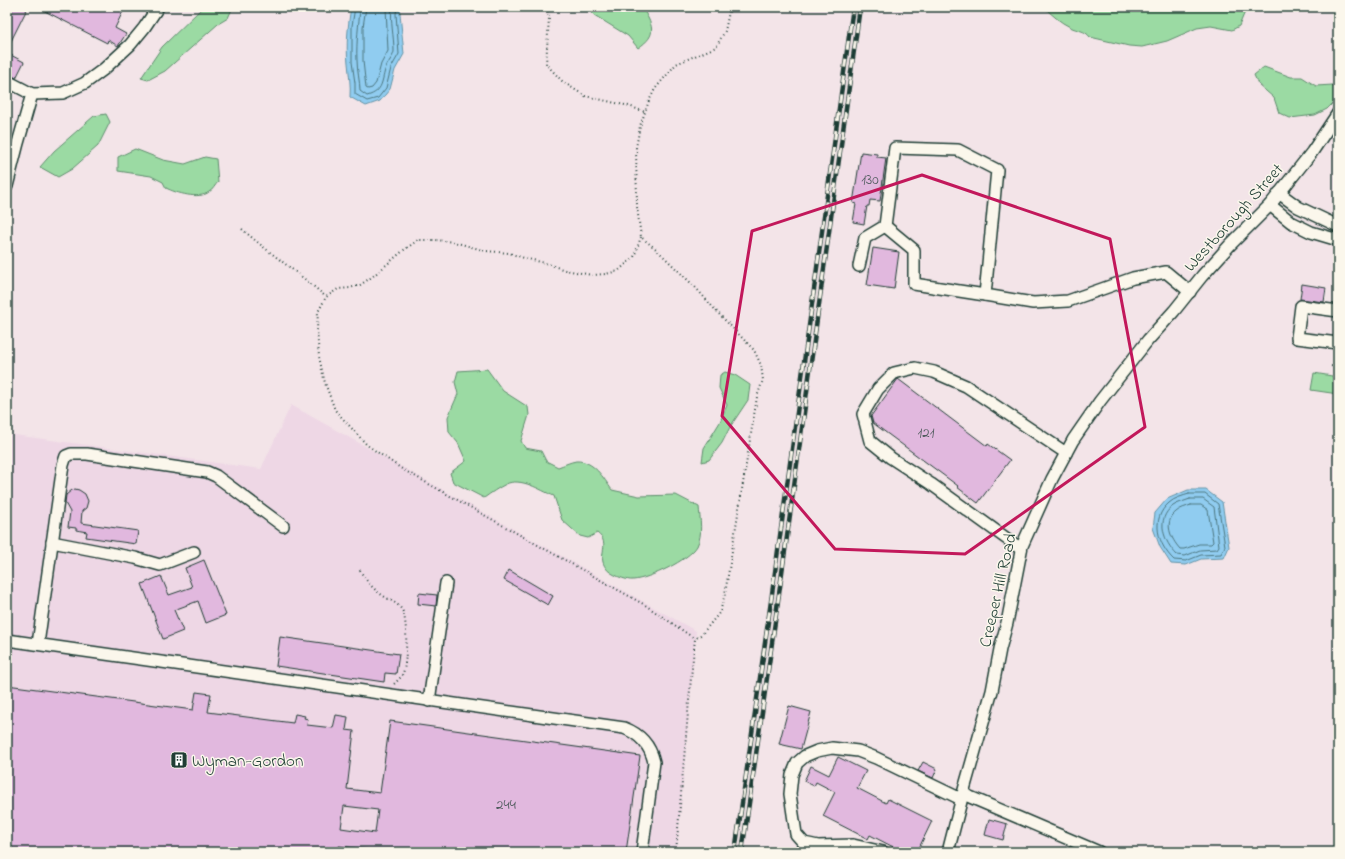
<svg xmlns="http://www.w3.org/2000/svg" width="1345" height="859" viewBox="0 0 1345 859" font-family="'Indie Flower',sans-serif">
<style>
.built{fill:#eed7e5}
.green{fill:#9bdaa3;stroke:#5d8c6c}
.water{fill:#90ccf0;stroke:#6393a5}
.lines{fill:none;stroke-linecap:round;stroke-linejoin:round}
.shore{stroke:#4c767f;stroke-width:1}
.building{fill:#e1b8de;stroke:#1f3d34;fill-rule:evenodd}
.minor-casing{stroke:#1f3d34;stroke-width:14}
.path{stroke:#1f3d34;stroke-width:2;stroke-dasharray:1 3;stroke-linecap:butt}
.minor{stroke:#fbf7ec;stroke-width:11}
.rail-casing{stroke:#1f3d34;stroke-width:4.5}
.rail{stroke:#fbf7ec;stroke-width:3;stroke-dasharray:9;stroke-linecap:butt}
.marked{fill:none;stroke:#c2185b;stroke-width:3;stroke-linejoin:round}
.labels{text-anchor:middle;stroke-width:3;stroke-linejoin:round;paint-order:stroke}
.number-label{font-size:15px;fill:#505c5e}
.street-label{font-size:17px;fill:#1f3d34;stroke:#fbf7ec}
.poi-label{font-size:17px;fill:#1f3d34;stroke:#fbf7ec;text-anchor:start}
</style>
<rect width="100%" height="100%" fill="#f3e4e8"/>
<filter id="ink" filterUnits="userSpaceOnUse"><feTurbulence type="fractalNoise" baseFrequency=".025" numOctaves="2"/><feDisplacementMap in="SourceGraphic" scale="8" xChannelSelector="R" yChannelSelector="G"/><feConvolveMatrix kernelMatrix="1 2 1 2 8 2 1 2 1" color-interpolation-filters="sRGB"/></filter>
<g filter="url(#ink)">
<polygon class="built" points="291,405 696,631 677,852 7,852 7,434 261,469"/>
<g class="green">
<polygon points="203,7 233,7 228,18 218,24 165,71 148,80 141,78 162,47"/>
<path d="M587,7H642C652,25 659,34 638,48L628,36L594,15Z"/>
<path d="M1044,7H1247L1239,26L1232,30L1211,26L1197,28L1167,41L1142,47L1129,46L1090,37C1085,30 1078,31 1070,27C1060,22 1052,15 1044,7Z"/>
<polygon points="1264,67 1291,77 1302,77 1316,86 1333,85 1338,89 1338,98 1327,109 1315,115 1290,118 1279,113 1274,98 1258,84 1254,75"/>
<polygon points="106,114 110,122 98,146 72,169 58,177 40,167 54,151 94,116"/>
<path d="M135,149L163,160L185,164L205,157L216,159L218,182C215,185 213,190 209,192C199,200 176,193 166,188L163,182L151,176L118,171V157Z"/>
<path d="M487,369L503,391L528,407L529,415L521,441L525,448L541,451L546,461L558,467C564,465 570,462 576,461C594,460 604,479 612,490L639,496L676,495L699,507C700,519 703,534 697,546C689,560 649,579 633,580C627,581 609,574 606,568C596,555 612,544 597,533L588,538L580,536L562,520L554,496C540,490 521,477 506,484C498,488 491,493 484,498L453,482L450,473L466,461L458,443L449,432L448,417L458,394L455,382L458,371Z"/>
<polygon points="725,372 735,375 750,385 748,400 730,427 722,443 709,460 702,462 704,448 720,422 727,405 719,388 720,375"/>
<polygon points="1314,373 1338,377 1338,394 1311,390"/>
</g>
<g class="water">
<path d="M351,7H401L400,14L404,54L395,70L390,89L380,101L366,106L350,97C351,85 349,75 348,63C346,45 348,25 351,7Z"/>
<polygon points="1188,490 1206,490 1222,502 1229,547 1224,558 1201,559 1186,565 1171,564 1160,547 1153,528 1155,513 1167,499"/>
</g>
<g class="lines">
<g class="shore">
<polyline points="355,7 352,26 352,62 355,83 355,94 367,101 378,98 386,88 391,68 399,54 396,14 397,7"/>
<path d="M360,7C359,25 356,42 357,60C357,71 360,81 360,91L367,96C384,91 381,81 386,67C388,62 394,56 394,51C394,36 390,22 392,7"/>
<polyline points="366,7 363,27 363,61 366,88 368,89 372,88 376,83 381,64 388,51 386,7"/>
<path d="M1189,494H1205L1218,504L1225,546L1221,554L1201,555L1186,561L1174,560C1158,545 1150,519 1169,503C1174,498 1183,496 1189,494Z"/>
<path d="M1190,499H1203L1214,507L1219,546L1217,549L1200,550L1185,556L1177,555C1164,542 1155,519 1173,506C1177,503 1185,501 1190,499Z"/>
<path d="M1191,505H1201L1208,510L1213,542L1211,544H1199L1184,549H1180C1171,539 1163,522 1176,512C1180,508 1186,507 1191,505Z"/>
</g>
</g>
<g class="building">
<polygon points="7,7 28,7 7,49"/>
<polygon points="37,7 125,7 115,28 126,34 118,46 108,40 107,43"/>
<polygon points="7,53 24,62 16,78 7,73"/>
<polygon points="861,152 877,154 877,157 886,158 880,201 870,200 869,206 867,206 864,224 853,222 856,204 853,203"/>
<polygon points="873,248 899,252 894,289 867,285"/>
<polygon points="1302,284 1326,288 1324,302 1300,299"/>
<polygon points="898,379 987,446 988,444 1010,460 978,503 957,487 958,486 873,423 871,416"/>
<polygon points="75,489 79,490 85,494 88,501 86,508 82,511 81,523 138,531 136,544 86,537 87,532 76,530 76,528 68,527 70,512 65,503 66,495 72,490"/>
<polygon points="204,560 226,615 206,623 198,601 174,610 183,631 163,639 142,584 161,576 169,595 192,587 185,568"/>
<polygon points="509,570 553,596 548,605 504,580"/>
<polygon points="419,593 437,595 436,606 418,604"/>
<polygon points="280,637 399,654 396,674 385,673 384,682 276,666"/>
<path d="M7,685L193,710L196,692L211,694L208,712L293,723L295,714L305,716L304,718L308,719L307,725L333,728L336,715L348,717L346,730L354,731L347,789L380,793L390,721L640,756L626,852H372V850L339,846L338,852H7ZM344,806L378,810L375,833L341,828Z"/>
<polygon points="789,706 811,712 801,749 779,744"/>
<polygon points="838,757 866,771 857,788 886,803 888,799 932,821 917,852 903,852 870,835 868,839 823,816 835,792 816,782 814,786 804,781 811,766 829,775"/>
<polygon points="923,762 937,769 933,778 918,771"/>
<polygon points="989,819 1007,824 1003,840 985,835"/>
</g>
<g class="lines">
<g class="minor-casing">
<g id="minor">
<polyline points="7,81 32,94 63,93 85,83 104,69 130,45 144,28 158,7"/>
<polyline points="7,186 18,143 32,94"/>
<polyline points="1279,193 1298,207 1338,226"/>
<polyline points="1270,205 1291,222 1311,232 1338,240"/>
<polyline points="885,226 914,250 914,284 985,295"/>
<polyline points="859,266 865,238 885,226 895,148 958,150 997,170 985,295 1033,303 1068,301 1133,278 1166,272 1190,292"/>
<polyline points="1338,311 1301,306 1297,338 1338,343"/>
<polyline points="52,542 135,558 160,565 194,552"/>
<polyline points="1021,549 931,484 891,458 870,441 863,414 878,389 894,373 915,368 934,372 966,386 1066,453"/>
<path d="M7,640L624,728C640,734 650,745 654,762L642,852"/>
<polyline points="38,644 63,465 66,456 71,454 87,454 207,472 216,476 283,526"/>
<polyline points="429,701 446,583"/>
<polyline points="963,794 1099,852"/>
<polyline points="883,852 853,845 818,846 804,843 796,834 790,794 792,775 797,763 805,756 817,751 832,748 858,751 876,758 961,799"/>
<polyline points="948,852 965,786 992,691 1000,649 1007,623 1022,546 1052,479 1073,440 1100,401 1148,340 1174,311 1202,276 1230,245 1270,205 1312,152 1338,113"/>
</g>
</g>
<g class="path">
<polyline points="547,7 549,18 546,64 563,82 585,96 629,106 645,112"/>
<path d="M242,229C269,253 299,273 326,297"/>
<polyline points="641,237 634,257 618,271 606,274 592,275 565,270 545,263 524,258 509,253 486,251 454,242 436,240 418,240 404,250 372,277 360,285 350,288 338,289 326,297 318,312 317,329 319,357 325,383 335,410 367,445 402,469 645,605 695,639"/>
<polyline points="1331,366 1338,367"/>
<path d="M360,570C365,580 373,589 382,595C389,600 397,602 402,610C408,619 407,663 403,673C401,678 397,681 393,685"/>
<polyline points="676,852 691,678 695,639 702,634 720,612 725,594 757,397 763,380 761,365 754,350 718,313 696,288 656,249 641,237 637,207 636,148 640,126 649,101 655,89 676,64 716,47 725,31 730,7"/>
</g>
<use href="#minor" class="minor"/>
<g class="rail-casing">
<g id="rail">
<polyline points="735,852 771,601 853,7"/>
<polyline points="742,852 781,580 860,7"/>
</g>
</g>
<use href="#rail" class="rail"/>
</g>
</g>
<path class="marked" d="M922,175L1110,239L1145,427L965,554L835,549L722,416L752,231Z"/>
<defs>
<g id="building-square" transform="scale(0.9)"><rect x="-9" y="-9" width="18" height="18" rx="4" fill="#1f3d34" stroke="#fbf7ec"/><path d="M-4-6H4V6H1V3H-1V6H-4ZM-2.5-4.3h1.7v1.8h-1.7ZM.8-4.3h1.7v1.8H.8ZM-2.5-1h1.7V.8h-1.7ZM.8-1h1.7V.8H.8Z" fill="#fff"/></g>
</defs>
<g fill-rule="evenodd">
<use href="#building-square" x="179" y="760"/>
</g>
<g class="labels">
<g class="number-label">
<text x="870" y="184">130</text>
<text x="926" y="437">121</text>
<text x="506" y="809">244</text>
</g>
<g class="street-label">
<text transform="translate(1233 217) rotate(-48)" y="6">Westborough Street</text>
<text transform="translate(997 590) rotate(-77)" y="6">Creeper Hill Road</text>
</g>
<g class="poi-label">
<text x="192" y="766">Wyman-Gordon</text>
</g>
</g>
<rect width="1345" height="859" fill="none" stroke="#fbf7ec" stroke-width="24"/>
<rect x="12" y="12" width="1321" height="835" fill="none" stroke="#1f3d34" stroke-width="1.5" filter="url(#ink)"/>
</svg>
